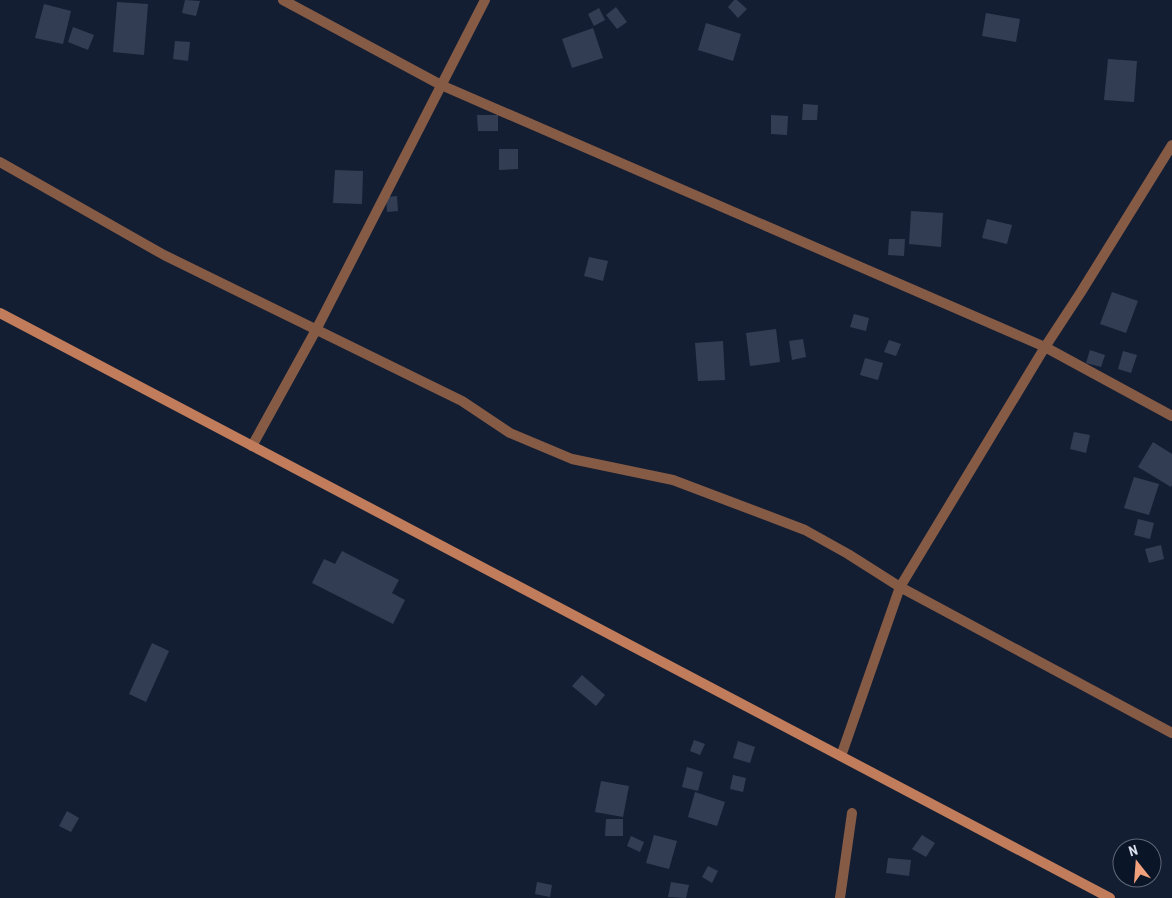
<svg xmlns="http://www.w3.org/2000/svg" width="1172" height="898" viewBox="0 0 1172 898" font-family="'Roboto Condensed',sans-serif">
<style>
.building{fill:#323d53}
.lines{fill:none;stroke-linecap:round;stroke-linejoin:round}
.minor{stroke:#865b46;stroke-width:10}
.secondary{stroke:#c17d5b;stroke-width:10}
</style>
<rect width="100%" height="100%" fill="#141e32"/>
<g class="building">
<polygon points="185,0 200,1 196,16 182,13"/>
<polygon points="734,0 737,0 747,9 738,18 728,7"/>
<polygon points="117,2 148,4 144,55 113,52"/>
<polygon points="44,4 71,11 63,44 35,38"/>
<polygon points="616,7 627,22 617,29 606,15"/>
<polygon points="599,8 605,20 594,26 588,14"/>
<polygon points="986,13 1020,19 1016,42 982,36"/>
<polygon points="706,23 741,34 733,61 698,50"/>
<polygon points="73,27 94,35 88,50 68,42"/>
<polygon points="593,28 603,58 572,68 562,39"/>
<polygon points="175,41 190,42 188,61 173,59"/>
<polygon points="1108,59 1137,61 1134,102 1104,100"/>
<polygon points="803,104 818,105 817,120 802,120"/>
<polygon points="477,115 498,115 498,131 478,131"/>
<polygon points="771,115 788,116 787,135 771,134"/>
<polygon points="499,149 518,149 518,169 499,170"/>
<polygon points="335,170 363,171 362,204 333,203"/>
<polygon points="397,196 398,211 387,212 386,197"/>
<polygon points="911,211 943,213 941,247 909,244"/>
<polygon points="987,219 1012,225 1007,244 982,238"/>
<polygon points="889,239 905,239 904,256 888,255"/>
<polygon points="589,257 608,261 603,281 584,276"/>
<polygon points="1112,292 1138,301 1126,333 1100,324"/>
<polygon points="854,314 869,318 866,331 850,327"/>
<polygon points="776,329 780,362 750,366 746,333"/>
<polygon points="803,339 806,357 792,360 789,341"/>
<polygon points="889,340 901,344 896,356 884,352"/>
<polygon points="723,341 725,380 698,381 695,343"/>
<polygon points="1090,350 1105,355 1101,367 1086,363"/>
<polygon points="1123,351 1137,355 1131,373 1118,369"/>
<polygon points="865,358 883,363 878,380 860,375"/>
<polygon points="1074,432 1090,435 1086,453 1070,449"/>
<polygon points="1153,442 1172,454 1172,485 1171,487 1138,467"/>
<polygon points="1134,477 1159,484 1149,515 1124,508"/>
<polygon points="1138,519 1154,523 1150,539 1134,535"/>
<polygon points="1161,545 1164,559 1149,563 1145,549"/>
<polygon points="342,551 399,580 392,593 405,600 393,624 312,583 324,559 335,564"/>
<polygon points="152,643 169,651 146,702 129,694"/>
<polygon points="582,675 605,695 596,706 572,686"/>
<polygon points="694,740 705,744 700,755 690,751"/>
<polygon points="738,741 755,747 750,763 733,758"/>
<polygon points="687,767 703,772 698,791 682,787"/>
<polygon points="733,775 746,778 743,792 730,789"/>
<polygon points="601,781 629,786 623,817 595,812"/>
<polygon points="695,792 725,802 717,826 688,817"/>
<polygon points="67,811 79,818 71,832 59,826"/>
<polygon points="606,819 623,819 623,836 605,836"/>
<polygon points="654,835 677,841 669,869 646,863"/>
<polygon points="922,835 935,843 926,857 912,849"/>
<polygon points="631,836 644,842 640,852 627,846"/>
<polygon points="888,858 911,860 909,876 886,873"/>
<polygon points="708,866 718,871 712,883 702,877"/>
<polygon points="537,882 552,885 550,897 535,894"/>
<polygon points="671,882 689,885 686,898 668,897"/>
</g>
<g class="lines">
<g class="minor">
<polyline points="283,0 441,85 1045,347 1172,416"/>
<polyline points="0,162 164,255 462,401 510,433 572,459 673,480 805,530 848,554 900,587 1172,733"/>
<polyline points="252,446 316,330 485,0"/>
<polyline points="841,756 900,587 1045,347 1081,292 1172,145"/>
<polyline points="840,898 852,813"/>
</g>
<polyline class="secondary" points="0,313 1110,898"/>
</g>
<g transform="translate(1137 863) rotate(343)"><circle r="24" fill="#0b1528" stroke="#5d6576"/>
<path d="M0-4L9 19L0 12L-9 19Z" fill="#f1a17b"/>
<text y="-8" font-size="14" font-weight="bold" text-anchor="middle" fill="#d7deec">N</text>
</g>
</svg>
